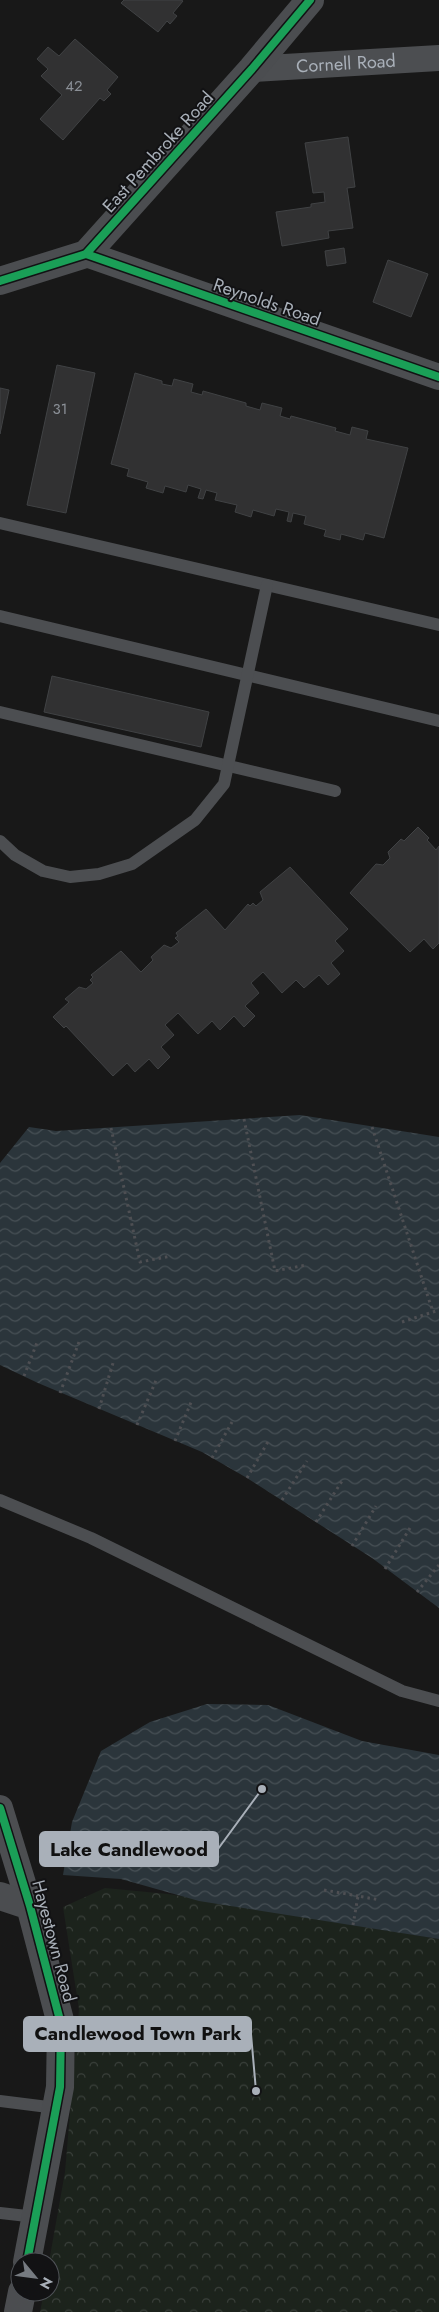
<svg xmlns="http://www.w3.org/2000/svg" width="439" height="2312" viewBox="0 0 439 2312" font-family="Jost,sans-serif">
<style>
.park{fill:url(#park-crowns)}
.water{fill:url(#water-waves)}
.building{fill:#313132;stroke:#404244}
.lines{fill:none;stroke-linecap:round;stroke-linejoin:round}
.path{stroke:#4e4f53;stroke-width:3;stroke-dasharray:2.5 4;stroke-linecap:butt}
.lane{stroke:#4c4e51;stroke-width:12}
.street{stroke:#4c4e51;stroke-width:26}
.secondary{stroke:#4b4d50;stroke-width:28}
.cycleway-casing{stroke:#121214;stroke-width:11}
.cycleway{stroke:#1a9f57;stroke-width:8}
.labels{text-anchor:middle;stroke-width:4;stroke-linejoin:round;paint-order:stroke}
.number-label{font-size:15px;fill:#8b9097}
.street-label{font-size:18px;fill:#a9b0b9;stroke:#121214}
.leader{fill:none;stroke:#a9b0b9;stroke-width:2}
.callout-dot{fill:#a9b0b9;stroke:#121214;stroke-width:2}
.callout{fill:#a9b0b9;stroke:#a9b0b9;stroke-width:2}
.callout-label{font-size:19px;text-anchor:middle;font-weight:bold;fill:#111}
</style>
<defs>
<pattern id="park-crowns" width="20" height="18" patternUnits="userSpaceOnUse" patternTransform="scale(1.25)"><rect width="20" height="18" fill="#1c231c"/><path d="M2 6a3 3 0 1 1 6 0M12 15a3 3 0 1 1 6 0" fill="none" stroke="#3a403b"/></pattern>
<pattern id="water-waves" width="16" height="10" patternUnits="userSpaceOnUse" patternTransform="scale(1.25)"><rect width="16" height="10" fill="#2b353b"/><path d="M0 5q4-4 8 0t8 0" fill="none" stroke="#475055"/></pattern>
</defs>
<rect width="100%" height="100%" fill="#181818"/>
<polygon class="park" points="105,1888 168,1894 439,1939 439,2312 40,2312 44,2292 50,2292 49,2262 65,2172 79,2009 63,1907"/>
<g class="water">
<polygon points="300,1115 439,1137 439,1608 372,1558 247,1478 202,1452 38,1383 0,1365 0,1163 29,1127 56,1131"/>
<polygon points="207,1704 268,1705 362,1741 439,1755 439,1939 199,1901 121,1879 63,1875 72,1822 101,1751 150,1722"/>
</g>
<g class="building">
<polygon points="124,0 181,0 183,1 173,13 177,16 170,24 167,21 158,32 121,3"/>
<polygon points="75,39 118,77 107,90 111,94 104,101 100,98 63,140 40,119 62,95 41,76 48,69 37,59 48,47 59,56"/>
<polygon points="348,137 355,187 347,188 353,228 328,231 329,238 282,246 276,212 311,207 311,204 325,202 324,192 313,193 305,143"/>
<polygon points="344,248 346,263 327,266 325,251"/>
<polygon points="388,260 428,274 411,317 373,302"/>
<polygon points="57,365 95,373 66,513 27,505"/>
<polygon points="135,373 162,381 162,384 172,386 174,379 193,384 191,392 202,395 203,391 246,403 246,406 260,410 262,403 282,408 280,416 290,419 291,416 336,428 335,431 350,435 352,427 368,431 366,439 408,448 384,538 365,533 363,540 341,534 340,540 324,536 326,530 304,524 306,516 293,513 291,522 287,521 289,512 276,509 274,516 253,510 251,517 235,512 237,505 215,500 217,493 206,490 203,499 198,498 201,489 188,485 186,492 165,486 163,493 146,488 148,482 127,476 129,469 111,464"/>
<polygon points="0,388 9,390 0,434"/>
<polygon points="52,676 209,712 201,747 44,712"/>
<polygon points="418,827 429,838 427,840 436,850 439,846 439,943 433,949 424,939 410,952 350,893 376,864 383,865 390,858 388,852 401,839 404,841"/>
<polygon points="290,867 348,929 335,941 344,951 331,963 340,974 328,985 319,975 304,988 296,980 282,993 263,972 251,983 259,993 245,1006 255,1016 244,1027 234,1016 220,1030 212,1021 198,1034 178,1013 165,1025 174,1035 161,1047 170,1057 158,1069 149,1059 135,1072 127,1063 113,1076 66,1026 64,1028 53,1017 69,1002 65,999 79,987 86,989 93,983 90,980 93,977 91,975 121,951 141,972 153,960 151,957 164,945 171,948 179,942 175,938 178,936 176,933 206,909 225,930 248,904 250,906 253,903 256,906 263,900 260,892"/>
</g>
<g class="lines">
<g class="path">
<polyline points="244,1119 275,1271 306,1265"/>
<polyline points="372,1127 433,1312"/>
<polyline points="111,1128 140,1262 171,1256"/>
<polyline points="402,1322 439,1310"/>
<polyline points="24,1376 38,1340"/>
<polyline points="60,1393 79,1342"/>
<polyline points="99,1409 113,1363"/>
<polyline points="137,1425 157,1378"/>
<polyline points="175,1441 192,1400"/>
<polyline points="212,1458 232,1422"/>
<polyline points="247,1478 269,1440"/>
<polyline points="282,1500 307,1461"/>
<polyline points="316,1522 342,1481"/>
<polyline points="352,1546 376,1506"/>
<polyline points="385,1569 410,1528"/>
<polyline points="417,1592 439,1565"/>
<polyline points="324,1890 358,1896"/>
<polyline points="353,1925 358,1896 380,1900"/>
</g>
<g class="lane">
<polyline points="0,523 439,625"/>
<polyline points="0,616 439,721"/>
<polyline points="0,712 335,791"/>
<polyline points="0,841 15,855 43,871 70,877 99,874 132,864 195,820 224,784 267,585"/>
<polyline points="0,1500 91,1538 402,1691 439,1701"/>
<polyline points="0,2101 56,2108"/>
<polyline points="0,2213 36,2217"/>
</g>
<g class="street">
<path id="s1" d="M252,69L439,58"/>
<polyline points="86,254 439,377"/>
<polyline points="0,1808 30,1906"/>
</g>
<g class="secondary">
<polyline points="0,281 86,254 252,69 310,0"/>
<polyline points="0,1896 30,1906 61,2024 60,2087 27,2262"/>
<polyline points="18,2312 22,2292"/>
</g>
<g class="cycleway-casing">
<g id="cycleway">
<polyline points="86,254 439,377"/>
<polyline points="0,281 86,254 252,69 310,0"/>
<polyline points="0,1808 30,1906 61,2024 60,2087 27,2262"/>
</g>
</g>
<use href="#cycleway" class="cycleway"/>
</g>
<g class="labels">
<g class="number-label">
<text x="74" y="91">42</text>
<text x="60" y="414">31</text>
</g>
<g class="street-label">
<text dy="6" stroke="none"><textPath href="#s1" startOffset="94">Cornell Road</textPath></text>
<text transform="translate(158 152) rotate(-48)" y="6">East Pembroke Road</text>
<text transform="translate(267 302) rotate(19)" y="6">Reynolds Road</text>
<text transform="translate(54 1941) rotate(75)" y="6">Hayestown Road</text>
</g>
</g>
<path class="leader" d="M262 1789L218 1849M256 2091L251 2034"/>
<g class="callout-dot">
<circle cx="262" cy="1789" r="5"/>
<circle cx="256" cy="2091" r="5"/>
</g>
<g class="callout">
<rect x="40" y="1832" width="178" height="34" rx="5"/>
<rect x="24" y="2017" width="227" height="34" rx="5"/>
</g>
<g class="callout-label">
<text x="129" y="1856">Lake Candlewood</text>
<text x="138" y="2040">Candlewood Town Park</text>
</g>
<g transform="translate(35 2277) rotate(119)"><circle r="24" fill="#121214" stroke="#4e5156"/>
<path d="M0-4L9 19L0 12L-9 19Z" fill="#767b81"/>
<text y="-8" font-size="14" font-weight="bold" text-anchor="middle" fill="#a9b0b9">N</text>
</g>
</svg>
